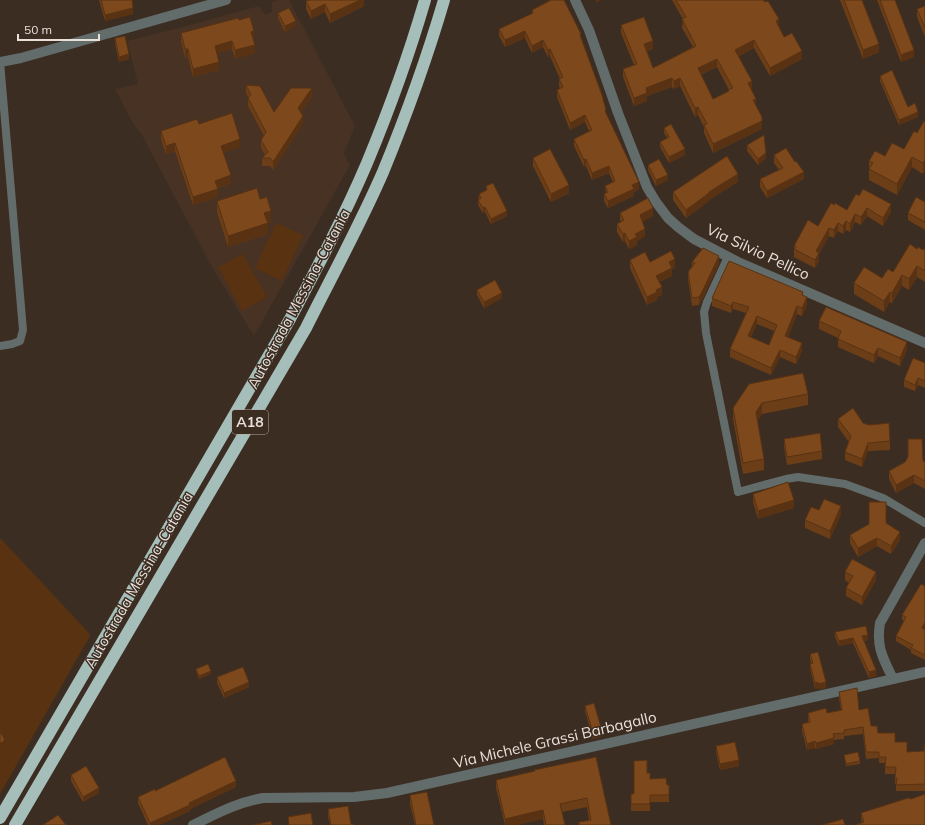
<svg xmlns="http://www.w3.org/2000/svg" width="925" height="825" viewBox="0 0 925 825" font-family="Mulish,sans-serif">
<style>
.built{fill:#473224}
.green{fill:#593211}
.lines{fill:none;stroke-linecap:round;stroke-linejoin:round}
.minor{stroke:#626c6b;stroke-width:8}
.tertiary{stroke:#626c6b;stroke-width:10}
.motorway{stroke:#a5beba;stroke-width:12}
.wall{fill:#6c3e17;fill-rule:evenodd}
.shaded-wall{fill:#583213}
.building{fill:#7d481b;stroke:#583213;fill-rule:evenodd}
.labels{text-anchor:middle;stroke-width:3;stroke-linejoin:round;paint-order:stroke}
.shield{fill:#3c2d23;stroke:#b5aaa2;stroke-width:1}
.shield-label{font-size:14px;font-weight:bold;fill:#e9e0d9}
.street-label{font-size:15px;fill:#e9e0d9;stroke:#3c2d23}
</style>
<rect width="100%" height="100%" fill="#3c2d23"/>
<polygon class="built" points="278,0 289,0 355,126 344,153 350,165 254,336 212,267 142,135 134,125 115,89 138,84 127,41 179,28 259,6 266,15 272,12 272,2"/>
<g class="green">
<polygon points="276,223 303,235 282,281 255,268"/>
<polygon points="243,254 267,297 242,311 218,267"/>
<polygon points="0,538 89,633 90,636 0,794"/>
</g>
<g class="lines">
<g class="minor">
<polyline points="728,257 707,302 704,312 706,333 738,492 786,479 798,477 845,484 883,498 925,523"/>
<polyline points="0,346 12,344 20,341 23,330 0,62"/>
</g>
<g class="tertiary">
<polyline points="575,0 589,30 618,113 647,187 656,202 668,218 678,227 694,239 738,262 925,343"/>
<polyline points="0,62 21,58 226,0"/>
<path d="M893,679C883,658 876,647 880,623L925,543"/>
<path d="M193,825C216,814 238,802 263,798L354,797L387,793L925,672"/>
</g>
<g class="motorway">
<path d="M0,818L290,319C317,268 344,217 367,163C389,110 409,55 425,0"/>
<path d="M15,825L306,328C332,276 360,225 383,172C406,116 427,58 444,0"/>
</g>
</g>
<g class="wall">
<polygon points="99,0 132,0 133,14 105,21"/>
<polygon points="364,0 364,6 330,23 325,12 311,19 306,9 306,1"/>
<path d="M672,0H763L784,37L802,59L770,76L754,48L739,56L752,89H751L762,129L713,153L704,133V127L698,115L695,117L680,86L674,89L672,87L647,96V101L634,106L623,77V69L634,65L621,33V25L653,49L647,51L653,68L693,47L682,28L683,19ZM717,67L729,90H728V92L713,99L701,75Z"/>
<polygon points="840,0 862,0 879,52 863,59"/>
<polygon points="877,0 895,0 914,57 901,62"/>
<polygon points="925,6 925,37 917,17 917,9"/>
<polygon points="532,10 581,37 606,114 639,189 634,192 634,196 608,208 604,201 604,194 606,193 605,186 613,182 609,173 592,180 586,166 584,167 574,146 574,139 589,131 585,122 570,130 557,97 557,90 560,89 559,86 559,79 560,79 550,56 548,57 543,47 532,53 525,38 505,47 499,36 499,29 532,14"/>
<polygon points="278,13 296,26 285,32 278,18"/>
<polygon points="239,20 254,40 253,40 255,53 235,59 232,49 217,53 219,70 193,77 188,57 185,58 181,41 181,33"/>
<polygon points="115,38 129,59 119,62 115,44"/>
<polygon points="880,76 908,107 918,117 899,125 880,81"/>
<polygon points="246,85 274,112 312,96 301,112 303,124 273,170 270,166 262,166 262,158 265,155 261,148 261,140 264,136 248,106 248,98 246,93"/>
<polygon points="924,121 923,174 912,167 897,195 869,180 869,161 885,156 904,149 917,133"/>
<polygon points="199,124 240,147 223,153 231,183 218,188 218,197 193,205 175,151 166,154 161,139 161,131"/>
<polygon points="664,128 685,155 669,163 660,147 660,142 667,138 664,133"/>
<polygon points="747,145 766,158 758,165 747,151"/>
<polygon points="774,155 795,162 804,179 767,198 760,187 760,179 779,170 774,163"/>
<polygon points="533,158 569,193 551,202 533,166"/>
<polygon points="648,165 668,180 656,186 648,170"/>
<polygon points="738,182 709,200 709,201 686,218 673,200 673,192"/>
<polygon points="486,186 507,216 491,224 485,212 483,213 478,205 479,194 486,190"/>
<polygon points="856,194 891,212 883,226 867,216 861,225 855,222 850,232 846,230 843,234 838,231 834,238 829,236 819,254 819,261 815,268 794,257 794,246 818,226 834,205 847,210"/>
<polygon points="260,199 271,222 268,223 268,234 228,247 217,212 217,201"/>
<polygon points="925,202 925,230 908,220 908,213"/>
<polygon points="620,213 653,216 642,222 645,236 637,241 637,245 629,249 625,241 623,242 617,232 617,224 621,222 620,220"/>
<polygon points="917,249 923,250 925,249 925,282 917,277 909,290 902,286 892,303 890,302 884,312 854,294 854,283 882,278 893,272"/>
<polygon points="630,260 650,262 675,268 672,269 672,276 659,282 662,295 657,297 657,300 647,305 630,268"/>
<polygon points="692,262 719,264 701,302 699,305 692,306 688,280 688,272 692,266"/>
<polygon points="477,290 502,298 484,308 477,295"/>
<path d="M803,296L807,305L802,316L797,314L788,337L802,351L796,364L780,357L771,375L730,357V349L746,313L733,309L731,313L712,306V298ZM757,324L774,331L769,345L751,337Z"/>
<polygon points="819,321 907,350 900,366 878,356 874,363 838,347 838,338 819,329"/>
<polygon points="925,363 925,388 918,385 915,391 904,387 904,380"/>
<polygon points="808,394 808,405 762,414 757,421 764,459 764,470 743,474 733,419 733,408"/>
<polygon points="838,419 863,423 890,441 890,450 868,451 862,467 845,460 845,452 849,442 838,427"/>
<polygon points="784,439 822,451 822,459 787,465 784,447"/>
<polygon points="923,461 925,462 925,489 914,483 896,493 889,479 889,471"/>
<polygon points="753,494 794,508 758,519 753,502"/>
<polygon points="819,510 841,514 830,539 805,528 805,520"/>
<polygon points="886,523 900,540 891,554 877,546 858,557 850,543 850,535"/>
<polygon points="845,572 876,580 862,605 846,596 846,588 849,583 845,580"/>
<polygon points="925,586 925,628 924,630 925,630 925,660 911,653 911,650 896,641 896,636 904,621 902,620 902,615"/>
<polygon points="835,632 868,640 864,641 876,676 869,678 853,643 839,646 835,637"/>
<polygon points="810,654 826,688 818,689 818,688 815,689 810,669 810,664 811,663 810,660"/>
<polygon points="196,669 211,674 199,679 196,671"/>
<polygon points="217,677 249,687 224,698 217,683"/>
<polygon points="839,692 859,710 871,726 878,733 895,742 907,752 924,751 925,744 925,791 896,791 896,784 895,784 895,774 885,774 885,763 879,763 879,758 866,759 863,734 844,736 844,739 834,740 834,744 816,749 815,748 807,750 802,731 802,724 808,722 808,713 827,713 841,710 839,698"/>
<polygon points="585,706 602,736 593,739 585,711"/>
<polygon points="716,746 739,766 720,770 716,752"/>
<polygon points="844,755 860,761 860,764 846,766"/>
<polygon points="596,757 611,825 579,825 579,822 589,820 587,807 562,812 565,825 544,825 543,819 516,825 505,825 496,788 496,780"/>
<polygon points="647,773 650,779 667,785 669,785 669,802 650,802 650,811 631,811 631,794 634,794"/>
<polygon points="71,775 99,793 83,802 71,781"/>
<polygon points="236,787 190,809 190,811 159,825 148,825 138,803 138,797 155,791"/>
<polygon points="410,795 434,825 415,825 410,804"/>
<polygon points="911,799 862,823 861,819 861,813"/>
<polygon points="328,809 351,824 354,825 330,825 328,817"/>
</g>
<g class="shaded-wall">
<polygon points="360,0 364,0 364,6 330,23 330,14"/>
<polygon points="596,0 601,0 596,3"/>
<polygon points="325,4 325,12 311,19 311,11"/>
<polygon points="133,8 133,14 105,21 105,15"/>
<polygon points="779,19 779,28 776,21"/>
<polygon points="296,21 296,26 285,32 285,26"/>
<polygon points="254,31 254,40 251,40 251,32"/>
<polygon points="525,31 525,38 505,47 505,40"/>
<polygon points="543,40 543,47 532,53 532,46"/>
<polygon points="754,40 754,48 735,58 735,50"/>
<polygon points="232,41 232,49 215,54 215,46"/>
<polygon points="653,41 653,49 644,52 644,44"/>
<polygon points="879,44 879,52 863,59 863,50"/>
<polygon points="255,45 255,53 235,59 235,50"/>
<polygon points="185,49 188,49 188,57 185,58"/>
<polygon points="550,49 550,56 548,57 548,50"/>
<polygon points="914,50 914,57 901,62 901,55"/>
<polygon points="802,51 802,59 770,76 770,68"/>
<polygon points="129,54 129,59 119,62 119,57"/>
<polygon points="717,59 717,67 698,76 698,68"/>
<polygon points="219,62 219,70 193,77 193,69"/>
<polygon points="672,78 672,87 647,96 647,101 634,106 634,98 646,88"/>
<polygon points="680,78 680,86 674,89 674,81"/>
<polygon points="752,81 752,89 748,91 748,83"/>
<polygon points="312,88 312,96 298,116 298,108"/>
<polygon points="756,99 756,107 753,100"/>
<polygon points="698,107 698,115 695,117 695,108"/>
<polygon points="918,112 918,117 899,125 899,120"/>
<polygon points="585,115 585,122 570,130 570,123"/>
<polygon points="303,116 303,124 273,170 273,162"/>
<polygon points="762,121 762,129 713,153 713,144"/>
<polygon points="240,139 240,147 221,154 221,146"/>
<polygon points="175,143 175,151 166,154 166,146"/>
<polygon points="685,149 685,155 669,163 669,157"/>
<polygon points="766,153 766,158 758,165 758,159"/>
<polygon points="912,157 912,167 897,195 897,184"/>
<polygon points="586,159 586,166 584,167 584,160"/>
<polygon points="925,160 925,171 923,174 923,163"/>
<polygon points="609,166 609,173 592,180 592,173"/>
<polygon points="804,172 804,179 767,198 767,191"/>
<polygon points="738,174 738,182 709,200 709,201 686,218 686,210 709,192"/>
<polygon points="231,175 231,183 215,189 215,181"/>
<polygon points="668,175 668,180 656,186 656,180"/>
<polygon points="639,182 639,189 634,192 634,196 608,208 608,201 632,185"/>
<polygon points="569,185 569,193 551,202 551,194"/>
<polygon points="218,189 218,197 193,205 193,197"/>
<polygon points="891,204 891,212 883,226 883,218"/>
<polygon points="485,207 485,212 483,213 483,208"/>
<polygon points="653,208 653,216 640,223 640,215"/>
<polygon points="867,208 867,216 861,225 861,217"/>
<polygon points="271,211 271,222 266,224 268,223 268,234 228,247 228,236 264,213"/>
<polygon points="507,211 507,216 491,224 491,219"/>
<polygon points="855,214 855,222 850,232 850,224"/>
<polygon points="846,221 846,230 843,234 843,226"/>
<polygon points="838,223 838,231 834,238 834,230"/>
<polygon points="829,228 829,236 819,254 819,261 815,268 815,260 816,251"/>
<polygon points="645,229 645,236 637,241 637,245 629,249 629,241 635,234"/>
<polygon points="625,233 625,241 623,242 623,234"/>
<polygon points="719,256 719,264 701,302 699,305 699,297"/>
<polygon points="675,259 675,268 672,269 672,276 656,284 656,276 669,262"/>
<polygon points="917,266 917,277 909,290 909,279"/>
<polygon points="902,275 902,286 892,303 892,293"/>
<polygon points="662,287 662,295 657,297 657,300 647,305 647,297 656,290"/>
<polygon points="890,292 890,302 884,312 884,301"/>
<polygon points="502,293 502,298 484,308 484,302"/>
<polygon points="807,297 807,305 802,316 802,308"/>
<polygon points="733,302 733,309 731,313 731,306"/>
<polygon points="797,306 797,314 785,344 785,336"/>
<polygon points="757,316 757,324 748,343 748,336"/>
<polygon points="907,342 907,350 900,366 900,358"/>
<polygon points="802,343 802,351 796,364 796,357"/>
<polygon points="878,348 878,356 874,363 874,355"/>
<polygon points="780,350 780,357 771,375 771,368"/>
<polygon points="918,378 918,385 915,391 915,385"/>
<polygon points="762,403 762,414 756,423 756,412"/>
<polygon points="868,443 868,451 862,467 862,459"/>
<polygon points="914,475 914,483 896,493 896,485"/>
<polygon points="794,500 794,508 758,519 758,511"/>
<polygon points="841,506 841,514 830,539 830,531"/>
<polygon points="900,532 900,540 891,554 891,546"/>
<polygon points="877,538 877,546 858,557 858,548"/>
<polygon points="876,572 876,580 862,605 862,597"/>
<polygon points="925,622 925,628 922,634 922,628"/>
<polygon points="868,635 868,640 862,642 862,636"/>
<polygon points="853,638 853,643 839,646 839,641"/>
<polygon points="876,670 876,676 869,678 869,672"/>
<polygon points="211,671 211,674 199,679 199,676"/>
<polygon points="249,682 249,687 224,698 224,693"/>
<polygon points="818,682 818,688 815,689 815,683"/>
<polygon points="826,682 826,688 818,689 818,684"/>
<polygon points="602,731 602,736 593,739 593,733"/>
<polygon points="834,738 834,744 816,749 816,743"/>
<polygon points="5,740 5,743 0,746 0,744"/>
<polygon points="815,741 815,748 807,750 807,744"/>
<polygon points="739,760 739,766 720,770 720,764"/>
<polygon points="236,781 236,787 190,809 190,811 159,825 150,825 150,823 189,803"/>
<polygon points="99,788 99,793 83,802 83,797"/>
<polygon points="543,810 543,819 516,825 505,825 505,819"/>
</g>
<g class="building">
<polygon points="101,0 132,0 133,8 105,15"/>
<polygon points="309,0 360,0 330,14 325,4 311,11 306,1"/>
<polygon points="551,0 564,0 581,34 580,35 602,95 606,110 605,111 639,182 632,185 634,189 608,201 604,194 608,192 605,186 615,181 609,166 592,173 586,159 584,160 574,139 592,130 585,115 570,123 557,90 563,87 559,79 563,77 550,49 548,50 543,40 532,46 525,31 505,40 499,29 533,13 532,10"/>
<path d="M676,0H763L765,2L768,1L779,19L776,21L784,37L792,33L802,51L770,68L754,40L735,50L752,81L748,83L756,99L753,100L762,117V121L713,144L704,125L707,124L698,107L695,108L680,78L674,81L672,78L646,88L647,93L634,98L623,69L637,64L621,25L644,17L653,41L644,44L653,68L696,46L682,19L686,17ZM717,59L733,88L728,90L729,91L713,99L698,68Z"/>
<polygon points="844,0 862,0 879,44 863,50"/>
<polygon points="880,0 895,0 914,50 901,55"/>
<polygon points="925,6 925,28 917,9"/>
<polygon points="289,8 296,21 285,26 278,13"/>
<polygon points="250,17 254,31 251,32 255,45 235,50 232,41 215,46 219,62 193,69 188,49 185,49 181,33 238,18 239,20"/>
<polygon points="125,36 129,54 119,57 115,38"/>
<polygon points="892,70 908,107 915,103 918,112 899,120 880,76"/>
<polygon points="246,85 260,86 274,112 291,88 312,88 298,108 303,116 273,162 270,158 262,158 268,152 261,140 266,132 248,98 251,95"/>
<polygon points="232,113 240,139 221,146 231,175 215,181 218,189 193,197 175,143 166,146 161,131 197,119 199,124"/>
<polygon points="924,121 925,122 925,160 923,163 912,157 897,184 869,169 873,163 869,161 875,151 885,156 892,143 904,149 914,131 917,133"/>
<polygon points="671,124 685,149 669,157 660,142 669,137 664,128"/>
<polygon points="764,135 766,153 758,159 747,145"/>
<polygon points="786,148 795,162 796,161 804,172 767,191 760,179 783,168 774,155"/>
<polygon points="550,149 569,185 551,194 533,158"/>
<polygon points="727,156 738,174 709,192 709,193 686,210 673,192"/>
<polygon points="659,159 668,175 656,180 648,165"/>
<polygon points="493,183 507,211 491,219 485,207 483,208 478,200 481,198 479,194 487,190 486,186"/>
<polygon points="257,188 260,199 267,197 271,211 264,213 268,223 228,236 217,201"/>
<polygon points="863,189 891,204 883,218 867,208 861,217 855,214 850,224 846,221 843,226 838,223 834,230 829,228 816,251 819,253 815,260 794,249 796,246 794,246 808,220 818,226 831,203 834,205 835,203 847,210 856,194 859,196"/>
<polygon points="916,197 925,202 925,222 908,213"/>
<polygon points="648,198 653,208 640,215 645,229 635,234 637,237 629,241 625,233 623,234 617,224 624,220 620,213"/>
<polygon points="910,244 917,249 918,247 923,250 924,249 925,249 925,271 917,266 909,279 902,275 892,293 890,292 884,301 854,283 864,267 882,278 888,269 893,272"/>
<polygon points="703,248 719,256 701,294 699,297 692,298 688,272 695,263 692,262"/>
<polygon points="671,251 675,259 669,262 672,268 656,276 662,287 656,290 657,292 647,297 630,260 645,252 650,262"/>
<path d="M729,261L803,292L802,295L807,297L802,308L797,306L785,336L802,343L796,357L780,350L771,368L730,349L749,307L733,302L731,306L712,298ZM757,316L777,325L769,345L748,336Z"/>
<polygon points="495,280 502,293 484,302 477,290"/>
<polygon points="826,307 907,342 900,358 878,348 874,355 838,339 841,331 819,321"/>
<polygon points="913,358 925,363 925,381 918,378 915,385 904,380"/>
<polygon points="803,373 808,394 762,403 756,412 764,459 743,463 733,408 749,384"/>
<polygon points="853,408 863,423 869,425 889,423 890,441 868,443 862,459 845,452 851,436 838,419"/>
<polygon points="820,433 822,451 787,457 784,439"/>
<polygon points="908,439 922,439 923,461 925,462 925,481 914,475 896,485 889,471 905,462 908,457"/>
<polygon points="788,482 794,500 758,511 753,494"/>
<polygon points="824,499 841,506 830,531 805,520 811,507 819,510"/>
<polygon points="869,502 886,502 886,523 900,532 891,546 877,538 858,548 850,535 869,524"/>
<polygon points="852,559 876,572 862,597 846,588 853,576 845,572"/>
<polygon points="921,584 925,586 925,622 922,628 925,630 925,655 911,648 913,645 896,636 906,617 902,615"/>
<polygon points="866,626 868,635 862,636 876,670 869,672 853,638 839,641 835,632"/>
<polygon points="818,652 826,682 818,684 818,682 815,683 810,664 813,663 810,654"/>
<polygon points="208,664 211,671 199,676 196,669"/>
<polygon points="243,667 249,682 224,693 217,677"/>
<polygon points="857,688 859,710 868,708 871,726 877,726 878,733 895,733 895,742 907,742 907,752 924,751 925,744 925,784 896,785 897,778 895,778 896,767 885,767 886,757 879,757 879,752 866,752 863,727 844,730 844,733 833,734 834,738 816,743 815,741 807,744 802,724 810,722 808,713 826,708 827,713 842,710 839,692"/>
<polygon points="594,703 602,731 593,733 585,706"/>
<polygon points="0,733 1,733 5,740 0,744"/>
<polygon points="735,742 739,760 720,764 716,746"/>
<polygon points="858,752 860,761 846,764 844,755"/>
<polygon points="225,757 236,781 189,803 190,805 150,823 138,797 155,789 155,791"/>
<polygon points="596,757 611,825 579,825 579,822 591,820 587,798 560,804 565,825 546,825 543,810 505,819 496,780 535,771 534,770"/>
<polygon points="647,760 647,773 650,773 650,779 666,778 667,785 669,785 669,795 650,795 650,804 631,804 631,794 634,794 634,761"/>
<polygon points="86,766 99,788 83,797 71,775"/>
<polygon points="427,792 434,825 416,825 410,795"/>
<polygon points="925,794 925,825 855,825 864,822 861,813 908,798 911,799"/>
<polygon points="348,806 351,824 353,824 354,825 331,825 328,809"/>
<polygon points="311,813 313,825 289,825 288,817"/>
<polygon points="58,815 66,825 43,825"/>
<polygon points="843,819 845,825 822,825"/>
<polygon points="271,821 272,825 253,825"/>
</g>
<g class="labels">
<rect class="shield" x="232" y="410" width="36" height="24" rx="3"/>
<g class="shield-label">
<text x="250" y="427">A18</text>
</g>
<g class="street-label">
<text transform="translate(758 252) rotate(25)" y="5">Via Silvio Pellico</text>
<text transform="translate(299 299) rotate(-62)" y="5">Autostrada Messina-Catania</text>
<text transform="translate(139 580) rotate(-60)" y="5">Autostrada Messina-Catania</text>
<text transform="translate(555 740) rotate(-13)" y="5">Via Michele Grassi Barbagallo</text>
</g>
</g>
<path d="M18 34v6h81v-6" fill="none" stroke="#e9e0d9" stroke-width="2"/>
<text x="24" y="34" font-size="12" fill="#e9e0d9" stroke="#3c2d23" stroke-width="3" paint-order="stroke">50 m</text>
</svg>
